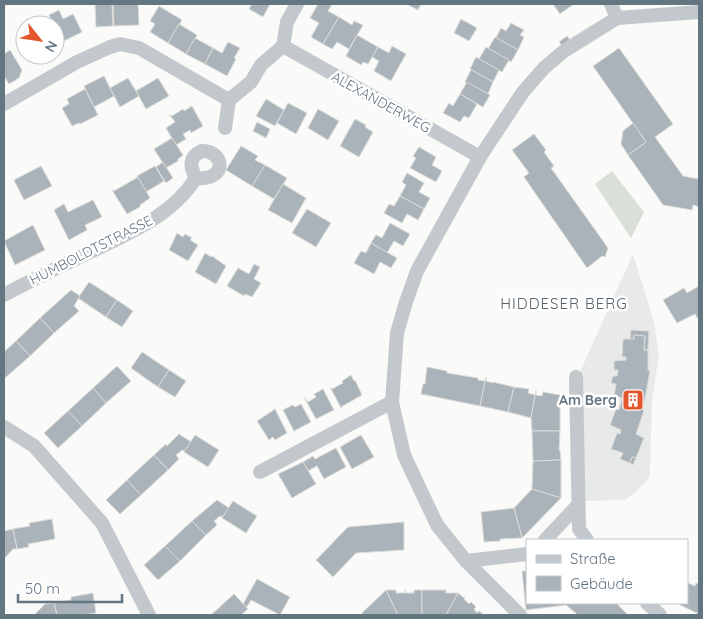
<svg xmlns="http://www.w3.org/2000/svg" width="703" height="619" viewBox="0 0 703 619" font-family="Quicksand,sans-serif">
<style>
.built{fill:#e8e9e9}
.green{fill:#dadfd7}
.building{fill:#aab3b9;stroke:#dcdcda}
.lines{fill:none;stroke-linecap:round;stroke-linejoin:round}
.minor{stroke:#c3c8cc;stroke-width:14}
.labels{text-anchor:middle;stroke-width:5;stroke-linejoin:round;paint-order:stroke}
.street-label{font-size:14px;fill:#657683;stroke:#fff}
.poi-label{font-size:14px;font-weight:bold;fill:#657683;stroke:#fff;text-anchor:end}
.neighbourhood-label{font-size:15px;letter-spacing:1px;fill:#57646e;stroke:#fff}
</style>
<rect width="100%" height="100%" fill="#fafaf8"/>
<polygon class="built" points="633,254 654,322 659,354 652,401 650,471 649,478 636,492 625,500 586,501 582,498 580,372"/>
<polygon class="green" points="612,171 644,212 631,238 595,184"/>
<g class="building">
<polygon points="95,4 112,4 113,26 96,27"/>
<polygon points="113,4 138,4 139,25 114,26"/>
<polygon points="252,4 270,4 263,17 249,9"/>
<polygon points="318,4 332,4 328,11 339,17 323,44 311,37 319,23 310,18"/>
<polygon points="406,4 421,4 418,10"/>
<polygon points="553,4 574,4 560,14"/>
<polygon points="159,6 182,20 168,43 150,32 155,24 150,21"/>
<polygon points="59,10 63,19 73,14 82,32 62,42 55,25 53,25 49,15"/>
<polygon points="339,17 352,25 354,21 363,25 349,49 337,42 332,49 323,44"/>
<polygon points="36,19 39,25 25,25 25,24"/>
<polygon points="461,19 477,28 469,41 454,33"/>
<polygon points="511,23 524,30 520,35 524,37 518,50 496,38 501,28 506,31"/>
<polygon points="179,24 197,35 186,54 168,43"/>
<polygon points="55,29 62,42 55,45"/>
<polygon points="357,35 378,47 368,64 363,62 361,65 346,56"/>
<polygon points="567,36 570,40 562,45 559,42"/>
<polygon points="495,37 518,50 511,62 488,49"/>
<polygon points="195,38 213,48 205,64 186,54"/>
<polygon points="228,42 240,48 234,58 236,59 227,76 205,64 213,48 222,53"/>
<polygon points="392,46 406,54 391,81 374,71 379,61 372,57 378,47 389,53"/>
<polygon points="486,47 509,60 502,72 479,59"/>
<polygon points="619,48 673,124 655,137 683,176 699,179 699,207 693,205 692,210 663,205 628,155 646,142 593,66"/>
<polygon points="10,50 22,70 19,78 9,84 4,76 4,54"/>
<polygon points="476,57 499,70 493,82 470,69"/>
<polygon points="470,69 493,82 488,94 465,82 471,70"/>
<polygon points="104,76 114,96 94,107 84,86"/>
<polygon points="128,78 139,96 120,107 110,88"/>
<polygon points="158,78 169,96 146,109 136,91"/>
<polygon points="467,82 490,95 483,107 460,94"/>
<polygon points="85,89 98,115 80,124 79,123 72,126 62,108 69,104 67,99"/>
<polygon points="460,94 477,104 469,118 464,116 460,122 443,113 449,103 453,106"/>
<polygon points="266,99 284,110 275,126 256,116"/>
<polygon points="288,103 307,113 296,134 277,123"/>
<polygon points="192,106 203,126 191,133 190,130 183,134 186,139 176,145 166,128 175,122 169,114 172,116 183,109 184,111"/>
<polygon points="318,109 339,121 328,140 308,128"/>
<polygon points="355,119 366,125 365,127 373,132 359,157 340,146"/>
<polygon points="257,122 270,129 266,138 253,131"/>
<polygon points="633,123 646,142 628,155 621,144 623,131"/>
<polygon points="534,134 546,150 544,152 554,166 551,168 608,248 605,257 602,256 587,268 524,177 529,173 512,150"/>
<polygon points="172,138 183,155 178,159 178,161 166,168 154,149"/>
<polygon points="241,146 258,156 255,160 265,165 252,186 226,170"/>
<polygon points="419,147 436,157 432,165 442,171 436,182 410,168 416,158 413,156"/>
<polygon points="163,162 173,178 166,183 156,167"/>
<polygon points="265,165 287,178 274,199 252,186"/>
<polygon points="41,166 52,186 24,200 14,180"/>
<polygon points="155,166 164,181 146,192 137,176"/>
<polygon points="407,173 424,183 419,192 430,198 424,209 400,196 406,185 402,182"/>
<polygon points="138,177 150,198 140,205 140,207 127,214 112,190 114,191"/>
<polygon points="283,184 306,198 292,223 268,210"/>
<polygon points="400,196 424,209 418,220 407,214 402,223 384,213 389,204 394,206"/>
<polygon points="93,200 102,217 85,225 87,230 69,240 54,210 64,204 68,212"/>
<polygon points="307,209 331,223 316,247 292,233"/>
<polygon points="390,223 410,234 403,246 394,241 387,253 371,243 376,235 382,238"/>
<polygon points="33,225 45,250 15,265 4,241"/>
<polygon points="177,233 183,237 185,234 192,238 190,240 198,245 188,261 169,250"/>
<polygon points="371,243 397,258 391,268 380,262 374,274 354,263 361,251 366,253"/>
<polygon points="205,253 211,257 212,256 226,266 216,284 195,272"/>
<polygon points="254,264 260,267 254,279 261,283 252,297 245,294 244,296 227,286 238,268 249,274"/>
<polygon points="89,282 117,300 106,317 78,298"/>
<polygon points="699,286 699,317 697,318 695,314 677,323 663,300 684,288 687,293"/>
<polygon points="71,290 80,296 74,306 79,311 54,333 40,318"/>
<polygon points="117,300 133,311 122,327 106,317"/>
<polygon points="40,318 54,333 30,356 16,341"/>
<polygon points="631,330 649,331 648,350 644,350 645,336 634,335 634,339 630,339"/>
<polygon points="634,335 645,336 644,350 648,350 648,370 650,371 643,410 644,411 636,434 644,438 636,458 632,457 630,463 620,459 623,453 611,449 617,433 620,434 621,430 610,425 616,409 619,410 622,398 614,396 616,384 611,383 613,376 617,376 618,370 614,370 614,361 626,360 626,357 622,357 623,339 634,339"/>
<polygon points="16,341 30,356 5,378 4,377 4,352"/>
<polygon points="142,352 169,370 158,387 131,368"/>
<polygon points="117,366 131,381 106,403 93,388"/>
<polygon points="427,367 447,371 447,373 478,378 478,380 485,381 486,377 480,406 421,394 423,384 425,384"/>
<polygon points="169,370 186,381 175,397 158,387"/>
<polygon points="351,375 354,381 355,380 362,395 341,407 341,408 330,387 332,389 343,383 342,381"/>
<polygon points="486,377 486,381 493,383 493,382 514,387 508,412 480,406"/>
<polygon points="514,387 529,389 528,393 535,395 536,391 531,418 508,412"/>
<polygon points="93,388 106,403 82,426 68,411"/>
<polygon points="323,389 334,410 316,419 304,397 308,402 316,397 314,394"/>
<polygon points="536,391 536,395 542,396 543,392 560,395 560,431 532,431 531,418"/>
<polygon points="301,404 311,422 294,431 283,410 293,405 295,407"/>
<polygon points="275,409 287,433 275,440 273,437 269,440 257,421"/>
<polygon points="68,411 82,426 58,448 44,433"/>
<polygon points="532,431 560,431 559,450 560,450 561,460 533,461"/>
<polygon points="179,434 191,442 185,451 182,450 176,455 179,459 168,470 154,455 166,444 167,446"/>
<polygon points="195,435 219,450 208,467 184,452"/>
<polygon points="361,435 374,457 352,469 340,447"/>
<polygon points="336,448 346,467 324,479 317,466 308,471 303,462 313,456 315,459"/>
<polygon points="154,455 168,470 141,495 127,480"/>
<polygon points="632,457 636,458 633,465 630,463"/>
<polygon points="561,460 561,498 532,489 533,461"/>
<polygon points="303,462 316,484 292,498 278,474"/>
<polygon points="127,480 141,495 120,514 106,500"/>
<polygon points="532,489 561,498 522,538 514,508"/>
<polygon points="217,500 229,508 223,517 220,516 214,521 217,525 206,535 192,521"/>
<polygon points="233,501 257,516 246,533 222,518"/>
<polygon points="514,508 522,538 500,539 500,541 484,542 481,512"/>
<polygon points="52,519 55,539 28,544 29,547 17,549 13,529 30,526 29,523"/>
<polygon points="192,521 206,535 180,561 165,546"/>
<polygon points="404,522 404,550 356,553 333,577 316,560 348,527"/>
<polygon points="13,529 17,549 13,549 4,559 4,531"/>
<polygon points="165,546 180,561 158,580 144,565"/>
<polygon points="522,571 527,571 527,603 616,603 628,615 578,615 566,605 526,610"/>
<polygon points="257,579 290,597 280,615 251,600 246,608 243,604"/>
<polygon points="688,583 695,586 696,583 699,584 699,614 680,605 681,603 687,603 687,588"/>
<polygon points="386,590 398,615 364,615 362,613"/>
<polygon points="386,590 396,590 396,593 405,593 405,590 406,593 414,593 414,590 422,590 422,615 398,615"/>
<polygon points="422,590 446,590 446,593 458,593 446,615 422,615"/>
<polygon points="93,593 96,613 82,615 57,615 54,603 71,600 71,597"/>
<polygon points="458,593 464,598 466,597 464,599 469,604 471,602 476,607 474,609 477,613 479,611 484,615 446,615"/>
<polygon points="234,594 248,609 241,615 211,615"/>
<polygon points="54,603 57,615 34,615 45,604"/>
</g>
<g class="lines">
<g class="minor">
<polyline points="611,4 617,18"/>
<polyline points="283,46 480,157"/>
<polyline points="4,104 77,62 110,47 120,44 139,48 229,100"/>
<polyline points="225,128 229,100 251,82 261,65 283,46 287,22 297,4"/>
<path d="M202,151C224,150 229,181 196,178C190,167 188,157 202,151Z"/>
<path d="M4,295C31,280 59,267 86,254C127,234 171,217 196,178"/>
<polyline points="576,377 579,529 587,540"/>
<polyline points="4,427 34,446 102,523 149,615"/>
<polyline points="260,472 392,402"/>
<polyline points="545,540 578,505"/>
<polyline points="466,561 527,554"/>
<polyline points="647,603 660,615"/>
<polyline points="520,615 466,561 437,525 404,455 392,402 397,333 406,302 417,271 480,157 523,92 544,68 564,51 617,18 699,12"/>
</g>
</g>
<defs>
<g id="building-square" transform="scale(1.125)"><rect x="-9" y="-9" width="18" height="18" rx="4" fill="#e4572e" stroke="#fff"/><path d="M-4-6H4V6H1V3H-1V6H-4ZM-2.5-4.3h1.7v1.8h-1.7ZM.8-4.3h1.7v1.8H.8ZM-2.5-1h1.7V.8h-1.7ZM.8-1h1.7V.8H.8Z" fill="#fff"/></g>
</defs>
<g fill-rule="evenodd">
<use href="#building-square" x="633" y="400"/>
</g>
<g class="labels">
<g class="street-label">
<text transform="translate(381 102) rotate(29)" y="5">ALEXANDERWEG</text>
<text transform="translate(91 250) rotate(-27)" y="5">HUMBOLDTSTRASSE</text>
</g>
<g class="poi-label">
<text x="617" y="405">Am Berg</text>
</g>
<g class="neighbourhood-label">
<text x="564" y="309">HIDDESER BERG</text>
</g>
</g>
<rect width="703" height="619" fill="none" stroke="#657683" stroke-width="10"/>
<rect x="526" y="539" width="162" height="65" fill="#ffffff" stroke="#c1c8cd"/>
<rect x="536" y="555" width="25" height="8" fill="#c3c8cc" stroke="#c1c8cd"/>
<text x="570" y="564" font-size="15" fill="#657683">Straße</text>
<rect x="536" y="576" width="25" height="15" fill="#aab3b9" stroke="#c1c8cd"/>
<text x="570" y="589" font-size="15" fill="#657683">Gebäude</text>
<g transform="translate(40 40) rotate(120)"><circle r="24" fill="#ffffff" stroke="#c1c8cd"/>
<path d="M0-4L9 19L0 12L-9 19Z" fill="#e4572e"/>
<text y="-8" font-size="14" font-weight="bold" text-anchor="middle" fill="#657683">N</text>
</g>
<path d="M18 594v8h104v-8" fill="none" stroke="#657683" stroke-width="2.5"/>
<text x="25" y="594" font-size="15" fill="#657683" stroke="#ffffff" stroke-width="4" paint-order="stroke">50 m</text>
</svg>
